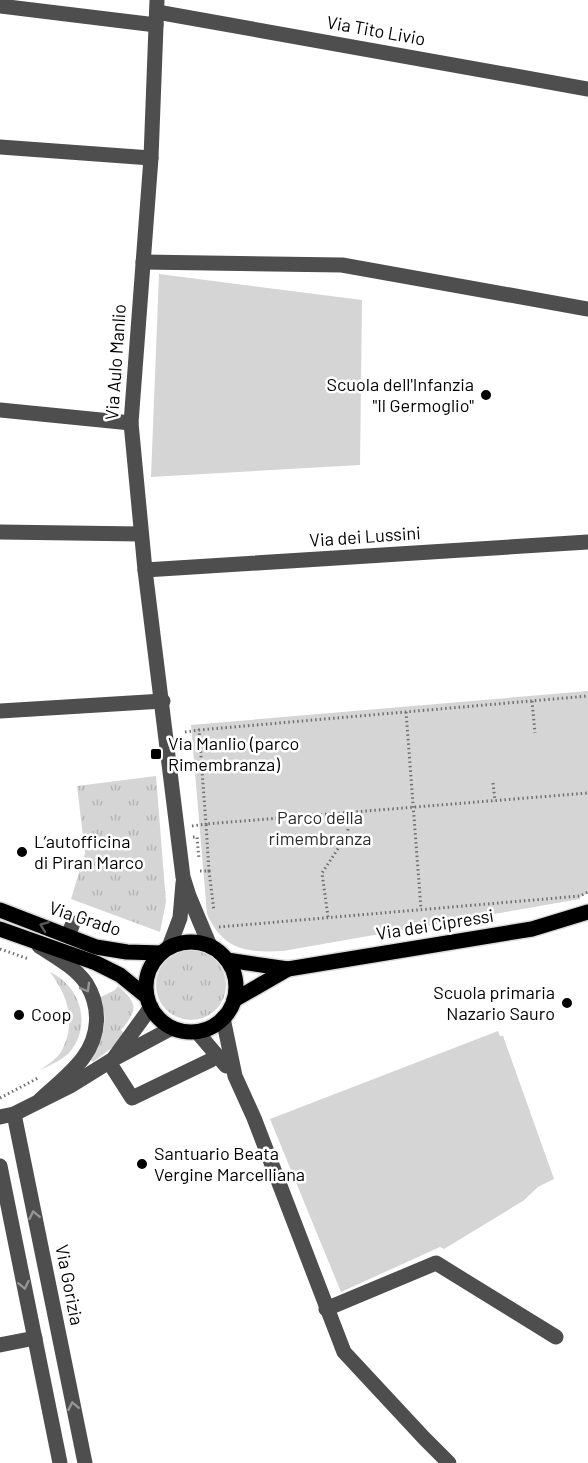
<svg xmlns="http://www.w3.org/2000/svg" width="588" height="1463" viewBox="0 0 588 1463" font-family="Barlow,sans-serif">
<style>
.grass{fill:url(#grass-tufts)}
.park{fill:#d5d5d5}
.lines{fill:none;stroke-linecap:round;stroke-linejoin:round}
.major-casing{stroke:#dbdbdb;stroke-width:18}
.path{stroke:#707070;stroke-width:3;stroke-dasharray:1.5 3;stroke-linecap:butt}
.minor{stroke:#4e4e4e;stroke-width:15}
.major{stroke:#000;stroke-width:15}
.oneway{stroke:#595959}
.oneway2{stroke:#959595}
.poi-dot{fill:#000;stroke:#fff;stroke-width:2}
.labels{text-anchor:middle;stroke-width:5;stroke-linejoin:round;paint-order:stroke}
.street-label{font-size:18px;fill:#000;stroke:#fff}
.poi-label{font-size:18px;fill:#000;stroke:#fff;text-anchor:start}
.park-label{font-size:18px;fill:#2c2c2c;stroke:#fff}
</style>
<defs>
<pattern id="grass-tufts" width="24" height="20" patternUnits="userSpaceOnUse" patternTransform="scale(1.5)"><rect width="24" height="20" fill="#d5d5d5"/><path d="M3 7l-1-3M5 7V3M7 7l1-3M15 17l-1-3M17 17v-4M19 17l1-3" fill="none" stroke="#b5b5b5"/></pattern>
</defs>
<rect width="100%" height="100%" fill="#fff"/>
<g class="grass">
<polygon points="156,776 166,902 160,932 71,899 85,853 77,786"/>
<circle cx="191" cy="985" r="35"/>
<path d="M50,972C81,986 93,1027 68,1054C60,1061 48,1066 39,1071C46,1065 56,1060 61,1052C77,1023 68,996 50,972Z"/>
<path d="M118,986C138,1003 138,1010 121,1030L125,1034L113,1047L93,1062L90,1060C104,1040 108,1020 101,997L115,990Z"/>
</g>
<g class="park">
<polygon points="159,274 362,300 360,465 151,477"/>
<path d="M588,691V893L580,897V899L283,951C247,953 223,950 207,914L191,725Z"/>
<polygon points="498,1031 500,1036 503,1036 554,1179 538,1187 523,1201 444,1249 440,1247 341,1292 270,1119"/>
</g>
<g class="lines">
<g class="major-casing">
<g id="major">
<polyline points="0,910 96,947 127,952 161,953"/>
<polyline points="0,929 96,963 120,975 147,997"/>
<circle cx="191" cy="987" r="45"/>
<polyline points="227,960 288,969 532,929 588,912"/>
<polyline points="234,1000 288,969"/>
</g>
</g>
<g class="path">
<polyline points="532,701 535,733"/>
<polyline points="406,712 421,909"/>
<polyline points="185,732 199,730"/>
<polyline points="493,783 495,801"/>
<polyline points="192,826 206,824 199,730 588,696"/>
<polyline points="193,837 197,837 199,859"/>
<polyline points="200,871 209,871 206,824 588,793"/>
<polyline points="209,871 214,911"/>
<polyline points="328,917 322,873 347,835 351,812"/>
<polyline points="219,927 580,896 588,892"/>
<polyline points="0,949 29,959"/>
<polyline points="0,1098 38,1078"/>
</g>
<g class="minor">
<polyline points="157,0 151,158 131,423 145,570 183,877 189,896 210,946"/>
<polyline points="0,6 156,25"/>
<polyline points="157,12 588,89"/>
<polyline points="0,147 151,158"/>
<polyline points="143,262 342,265 588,309"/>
<polyline points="0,410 131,423"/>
<polyline points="0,532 141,534"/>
<polyline points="145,570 588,542"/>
<polyline points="0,711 163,701"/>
<polyline points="68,936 73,923"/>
<path d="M39,946C54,956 75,967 86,983C101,1007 100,1035 83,1058C71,1074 55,1086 40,1100"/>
<polyline points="169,947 180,918 183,883"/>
<polyline points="223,1018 235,1076 254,1118 344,1352 424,1438 449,1463"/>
<polyline points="197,1032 226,1066"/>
<polyline points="114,1058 151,1007"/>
<polyline points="109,1062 132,1098 211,1060"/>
<polyline points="14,1114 85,1463"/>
<polyline points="0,1117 14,1114 70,1086 112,1060 172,1028"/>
<polyline points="0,1166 60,1463"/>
<polyline points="326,1309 436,1263 556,1337"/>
<polyline points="0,1345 35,1338"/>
</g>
<use href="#major" class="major"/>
</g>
<defs><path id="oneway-chevron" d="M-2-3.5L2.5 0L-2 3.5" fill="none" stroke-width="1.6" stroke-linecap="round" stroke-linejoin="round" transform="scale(1.5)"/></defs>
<use class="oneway" href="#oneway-chevron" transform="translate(44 926) rotate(-159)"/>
<g class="oneway2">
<use href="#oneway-chevron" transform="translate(86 988) rotate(60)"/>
<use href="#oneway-chevron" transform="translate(34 1215) rotate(-101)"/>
<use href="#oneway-chevron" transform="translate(24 1285) rotate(78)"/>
<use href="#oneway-chevron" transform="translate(73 1406) rotate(-101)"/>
</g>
<g class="poi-dot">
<circle cx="486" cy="395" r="6"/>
<rect x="150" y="748" width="12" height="12" rx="3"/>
<circle cx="22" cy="852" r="6"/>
<circle cx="567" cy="1003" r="6"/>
<circle cx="19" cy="1015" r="6"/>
<circle cx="142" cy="1164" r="6"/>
</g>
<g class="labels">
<g class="street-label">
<text transform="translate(376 31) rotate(10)" y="6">Via Tito Livio</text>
<text transform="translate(116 362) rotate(-86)" y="6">Via Aulo Manlio</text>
<text transform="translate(365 537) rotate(-4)" y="6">Via dei Lussini</text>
<text transform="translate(85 919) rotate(18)" y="6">Via Grado</text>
<text transform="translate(435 925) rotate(-9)" y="6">Via dei Cipressi</text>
<text transform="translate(69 1285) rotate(79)" y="6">Via Gorizia</text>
</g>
<g class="poi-label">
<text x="474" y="391" text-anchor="end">Scuola dell'Infanzia<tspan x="474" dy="21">"Il Germoglio"</tspan></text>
<text x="168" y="750">Via Manlio (parco<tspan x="168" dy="21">Rimembranza)</tspan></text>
<text x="34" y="848">L’autofficina<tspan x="34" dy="21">di Piran Marco</tspan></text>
<text x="555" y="999" text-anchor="end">Scuola primaria<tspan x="555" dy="21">Nazario Sauro</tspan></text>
<text x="31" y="1021">Coop</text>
<text x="154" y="1160">Santuario Beata<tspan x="154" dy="21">Vergine Marcelliana</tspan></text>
</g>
<g class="park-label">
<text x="320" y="824">Parco della<tspan x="320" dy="21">rimembranza</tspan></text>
</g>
</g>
</svg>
